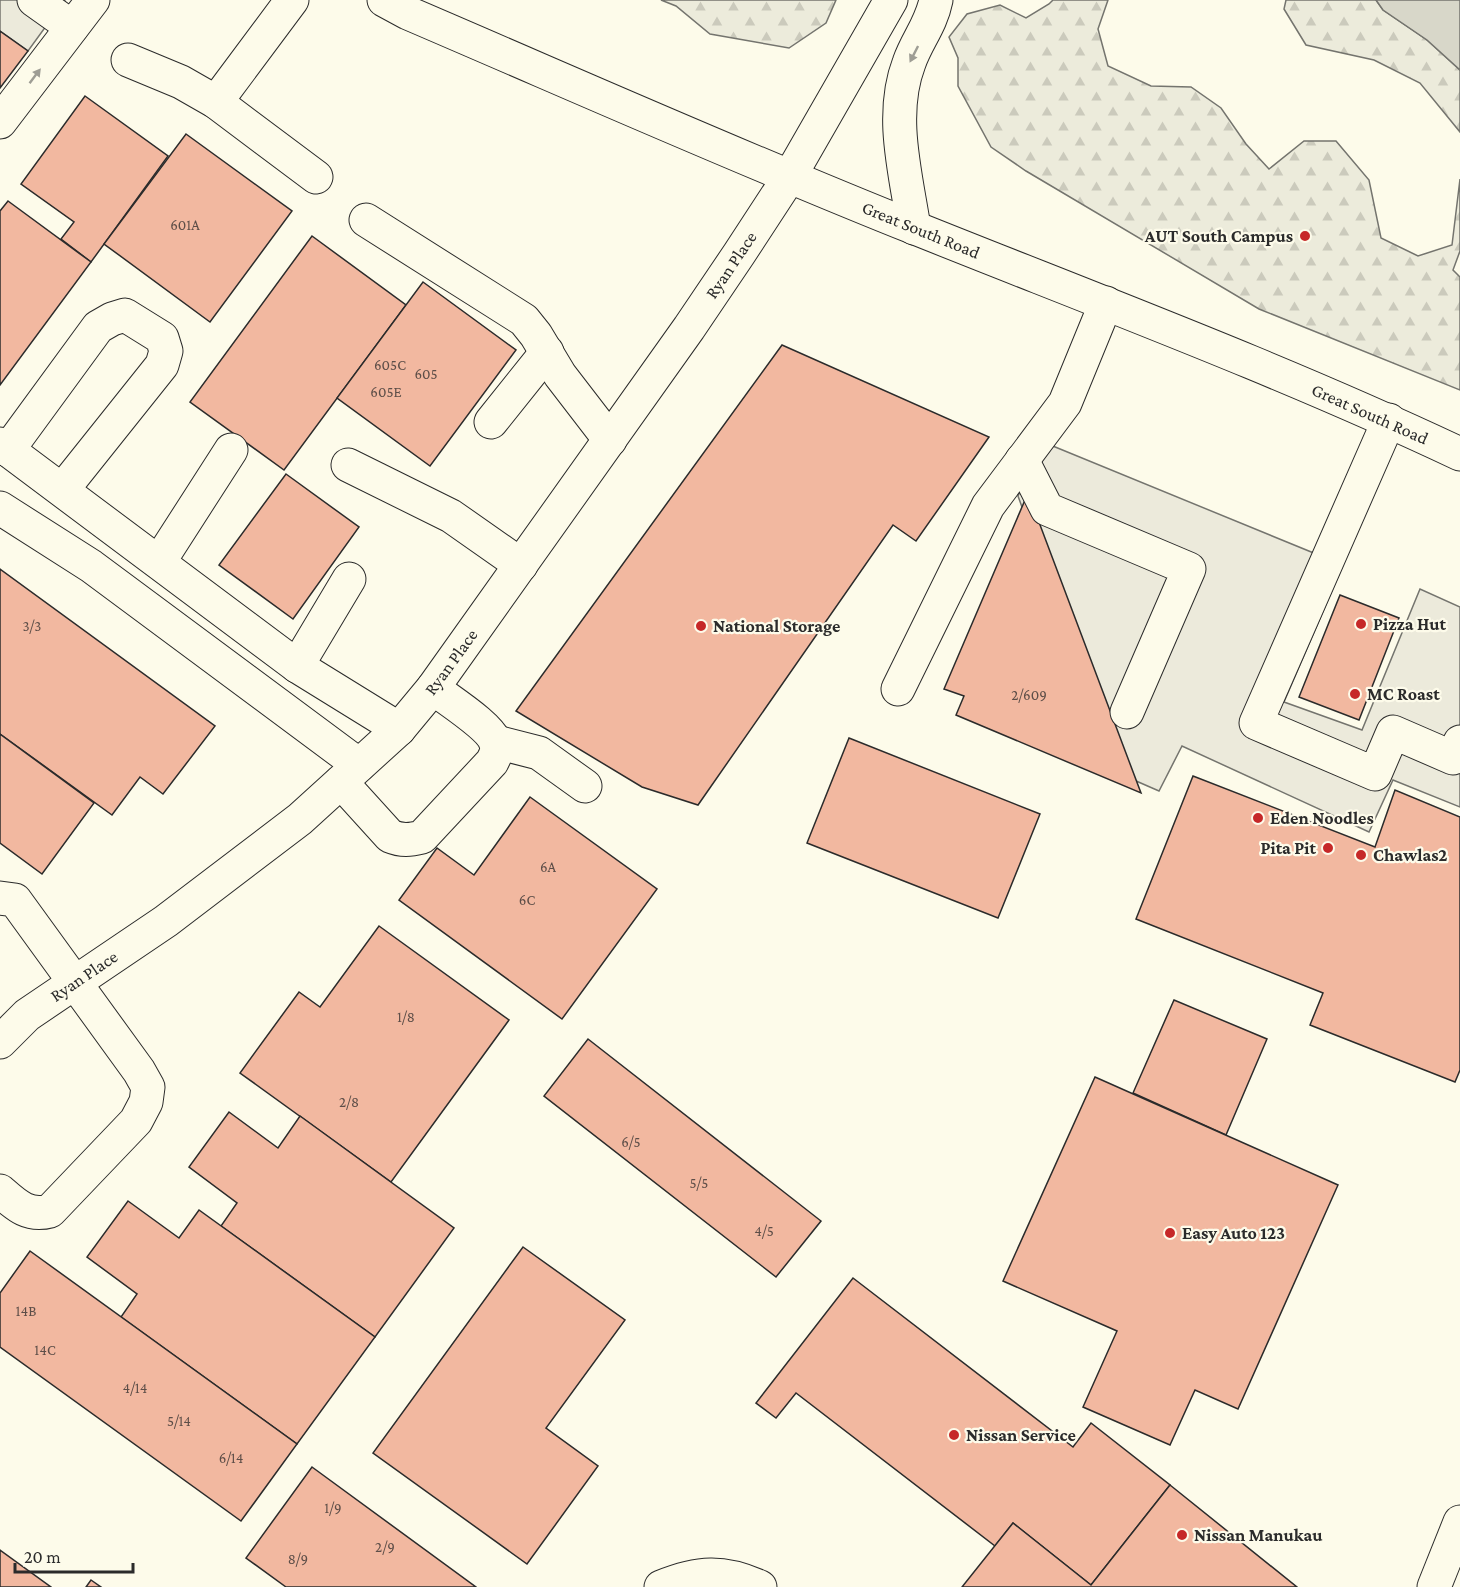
<svg xmlns="http://www.w3.org/2000/svg" width="1460" height="1587" viewBox="0 0 1460 1587" font-family="'Crimson Pro',serif">
<style>
.forest{fill:url(#forest-firs);stroke:#74746e;stroke-width:1.5}
.parking{fill:#eceadb;stroke:#74746e;stroke-width:1.5}
.water{fill:#d8d7c9;stroke:#74746e;stroke-width:1.5}
.building{fill:#f2b8a0;stroke:#2b2b2b;stroke-width:1.5}
.lines{fill:none;stroke-linecap:round;stroke-linejoin:round}
.minor-casing{stroke:#2b2b2b;stroke-width:35}
.major-casing{stroke:#2b2b2b;stroke-width:35}
.minor{stroke:#fdfbea;stroke-width:33}
.major{stroke:#fdfbea;stroke-width:33}
.oneway{fill:#9e9d94}
.poi-dot{fill:#c62828;stroke:#fdfbea;stroke-width:2}
.labels{text-anchor:middle;stroke-width:4.5;stroke-linejoin:round;paint-order:stroke}
.number-label{font-size:15px;fill:#5d4e48}
.street-label{font-size:18px;fill:#2b2b2b;stroke:#fdfbea}
.poi-label{font-size:18px;font-weight:bold;fill:#2b2b2b;stroke:#fdfbea;text-anchor:start}
</style>
<defs>
<pattern id="forest-firs" width="22" height="20" patternUnits="userSpaceOnUse" patternTransform="scale(1.5)"><rect width="22" height="20" fill="#ecebdb"/><path d="M5 1l3.5 6h-7zM16 11l3.5 6h-7z" fill="#cbcabc"/></pattern>
</defs>
<rect width="100%" height="100%" fill="#fdfbea"/>
<g class="forest">
<polygon points="661,0 836,0 826,23 789,48 710,34 676,6"/>
<polygon points="1053,0 1108,0 1098,29 1108,66 1151,86 1191,87 1221,108 1246,144 1269,169 1304,141 1336,141 1369,180 1381,238 1418,256 1452,245 1460,179 1460,251 1453,270 1460,277 1460,390 1259,309 1026,171 991,147 958,86 958,58 949,37 967,14 1000,5 1026,18 1049,4"/>
<polygon points="1286,0 1376,0 1383,10 1427,40 1460,70 1460,132 1420,83 1374,60 1306,45 1284,9"/>
</g>
<g class="parking">
<polygon points="0,0 65,0 28,51 0,31"/>
<polygon points="1043,442 1343,565 1284,702 1362,730 1420,589 1460,607 1460,807 1393,780 1369,832 1182,746 1159,791 1127,777 1116,766 1018,496"/>
</g>
<polygon class="water" points="1376,0 1460,0 1460,70 1427,40 1383,10"/>
<g class="building">
<polygon points="0,31 28,51 0,88"/>
<polygon points="85,96 168,156 91,262 61,239 74,222 21,184"/>
<polygon points="186,134 292,211 210,322 104,244"/>
<polygon points="8,201 91,262 0,385 0,211"/>
<polygon points="312,236 406,305 284,470 190,402"/>
<polygon points="423,282 516,350 430,466 337,398"/>
<polygon points="782,345 989,437 916,541 893,525 698,805 642,787 516,711"/>
<polygon points="286,474 359,527 293,619 219,565"/>
<polygon points="1028,493 1141,793 956,715 964,696 944,689"/>
<polygon points="0,569 215,726 163,794 140,777 112,815 0,734"/>
<polygon points="1340,595 1399,618 1359,720 1299,697"/>
<polygon points="0,734 94,803 42,874 0,843"/>
<polygon points="849,738 1040,814 998,918 807,843"/>
<polygon points="1193,776 1375,847 1395,790 1460,817 1460,1070 1455,1082 1310,1025 1323,993 1136,919"/>
<polygon points="530,797 657,889 562,1019 399,900 437,848 474,875"/>
<polygon points="379,926 509,1020 391,1182 240,1073 299,992 320,1007"/>
<polygon points="1174,1000 1267,1039 1226,1135 1133,1093"/>
<polygon points="588,1039 821,1221 776,1277 544,1096"/>
<polygon points="1095,1077 1338,1185 1238,1409 1195,1390 1170,1445 1083,1407 1117,1331 1003,1281"/>
<polygon points="229,1112 278,1148 300,1116 454,1228 375,1337 221,1226 237,1203 189,1167"/>
<polygon points="128,1201 179,1238 199,1210 375,1337 297,1444 121,1317 137,1294 87,1257"/>
<polygon points="523,1247 625,1320 546,1428 598,1466 527,1564 373,1453"/>
<polygon points="30,1251 297,1444 241,1521 0,1347 0,1293"/>
<polygon points="853,1278 1073,1447 1091,1423 1170,1485 1091,1585 1013,1523 995,1546 796,1393 776,1418 756,1403"/>
<polygon points="312,1467 476,1587 286,1587 246,1558"/>
<polygon points="1170,1485 1297,1587 962,1587 1013,1523 1091,1585"/>
<polygon points="0,1550 51,1587 0,1587"/>
<polygon points="91,1580 101,1587 86,1587"/>
</g>
<g class="lines">
<g class="minor-casing">
<g id="minor">
<polyline points="34,0 72,27"/>
<polyline points="128,60 181,82 216,102 316,177"/>
<polyline points="216,102 292,0"/>
<polyline points="0,122 93,0"/>
<polyline points="366,220 524,320 536,335 560,375 610,440"/>
<polyline points="1389,420 1256,723 1375,774 1393,732 1453,758 1460,742"/>
<polyline points="491,422 547,352"/>
<polyline points="0,444 297,666 399,729"/>
<polyline points="8,450 98,327 112,319 125,315 162,338 166,351 162,365 63,489"/>
<polyline points="1022,460 1047,509 1189,569 1127,712"/>
<polyline points="348,465 451,516 521,565"/>
<polyline points="0,508 91,566 359,765"/>
<polyline points="159,562 231,450"/>
<polyline points="297,666 349,579"/>
<polyline points="898,689 988,506 1065,403 1106,303"/>
<polyline points="496,742 539,753 585,786"/>
<path d="M341,782L390,836C402,841 410,840 422,837L492,762C495,756 498,751 496,744C492,727 448,700 433,688"/>
<path d="M0,898L15,900L139,1071L148,1087L146,1102L136,1121L50,1211C28,1217 16,1205 0,1191"/>
<polyline points="0,1042 27,1015 166,921 300,819 399,729 433,688 689,328 739,254 790,176 891,0"/>
<path d="M661,1587C698,1572 723,1570 760,1587"/>
</g>
</g>
<g class="major-casing">
<g id="major">
<path d="M384,0L408,13C576,85 744,160 915,228C1097,301 1282,370 1460,454"/>
<path d="M914,228C906,175 889,115 909,63C917,40 931,25 936,0"/>
<polyline points="1434,1587 1460,1522"/>
</g>
</g>
<use href="#minor" class="minor"/>
<use href="#major" class="major"/>
</g>
<defs><path id="oneway-solid" d="M-6-.8H1V-3.2L6.5 0L1 3.2V.8H-6Z" transform="scale(1.5)"/></defs>
<g class="oneway">
<use href="#oneway-solid" transform="translate(914 54) rotate(117)"/>
<use href="#oneway-solid" transform="translate(35 76) rotate(-53)"/>
</g>
<g class="poi-dot">
<circle cx="1305" cy="236" r="6"/>
<circle cx="1361" cy="624" r="6"/>
<circle cx="701" cy="626" r="6"/>
<circle cx="1355" cy="694" r="6"/>
<circle cx="1258" cy="818" r="6"/>
<circle cx="1328" cy="848" r="6"/>
<circle cx="1361" cy="855" r="6"/>
<circle cx="1170" cy="1233" r="6"/>
<circle cx="954" cy="1435" r="6"/>
<circle cx="1182" cy="1535" r="6"/>
</g>
<g class="labels">
<g class="number-label">
<text x="185" y="230">601A</text>
<text x="390" y="370">605C</text>
<text x="426" y="379">605</text>
<text x="386" y="397">605E</text>
<text x="32" y="631">3/3</text>
<text x="1029" y="700">2/609</text>
<text x="548" y="872">6A</text>
<text x="527" y="905">6C</text>
<text x="406" y="1022">1/8</text>
<text x="349" y="1107">2/8</text>
<text x="631" y="1147">6/5</text>
<text x="699" y="1188">5/5</text>
<text x="764" y="1236">4/5</text>
<text x="26" y="1316">14B</text>
<text x="45" y="1355">14C</text>
<text x="135" y="1393">4/14</text>
<text x="179" y="1426">5/14</text>
<text x="231" y="1463">6/14</text>
<text x="333" y="1513">1/9</text>
<text x="385" y="1552">2/9</text>
<text x="298" y="1564">8/9</text>
</g>
<g class="street-label">
<text transform="translate(921 230) rotate(22)" y="6">Great South Road</text>
<text transform="translate(731 265) rotate(-56)" y="6">Ryan Place</text>
<text transform="translate(1370 414) rotate(24)" y="6">Great South Road</text>
<text transform="translate(451 662) rotate(-54)" y="6">Ryan Place</text>
<text transform="translate(84 976) rotate(-34)" y="6">Ryan Place</text>
</g>
<g class="poi-label">
<text x="1293" y="242" text-anchor="end">AUT South Campus</text>
<text x="1373" y="630">Pizza Hut</text>
<text x="713" y="632">National Storage</text>
<text x="1367" y="700">MC Roast</text>
<text x="1270" y="824">Eden Noodles</text>
<text x="1316" y="854" text-anchor="end">Pita Pit</text>
<text x="1373" y="861">Chawlas2</text>
<text x="1182" y="1239">Easy Auto 123</text>
<text x="966" y="1441">Nissan Service</text>
<text x="1194" y="1541">Nissan Manukau</text>
</g>
</g>
<path d="M15 1563v9h118v-9" fill="none" stroke="#2b2b2b" stroke-width="3"/>
<text x="24" y="1563" font-size="18" fill="#2b2b2b" stroke="#fdfbea" stroke-width="4.5" paint-order="stroke">20 m</text>
</svg>
